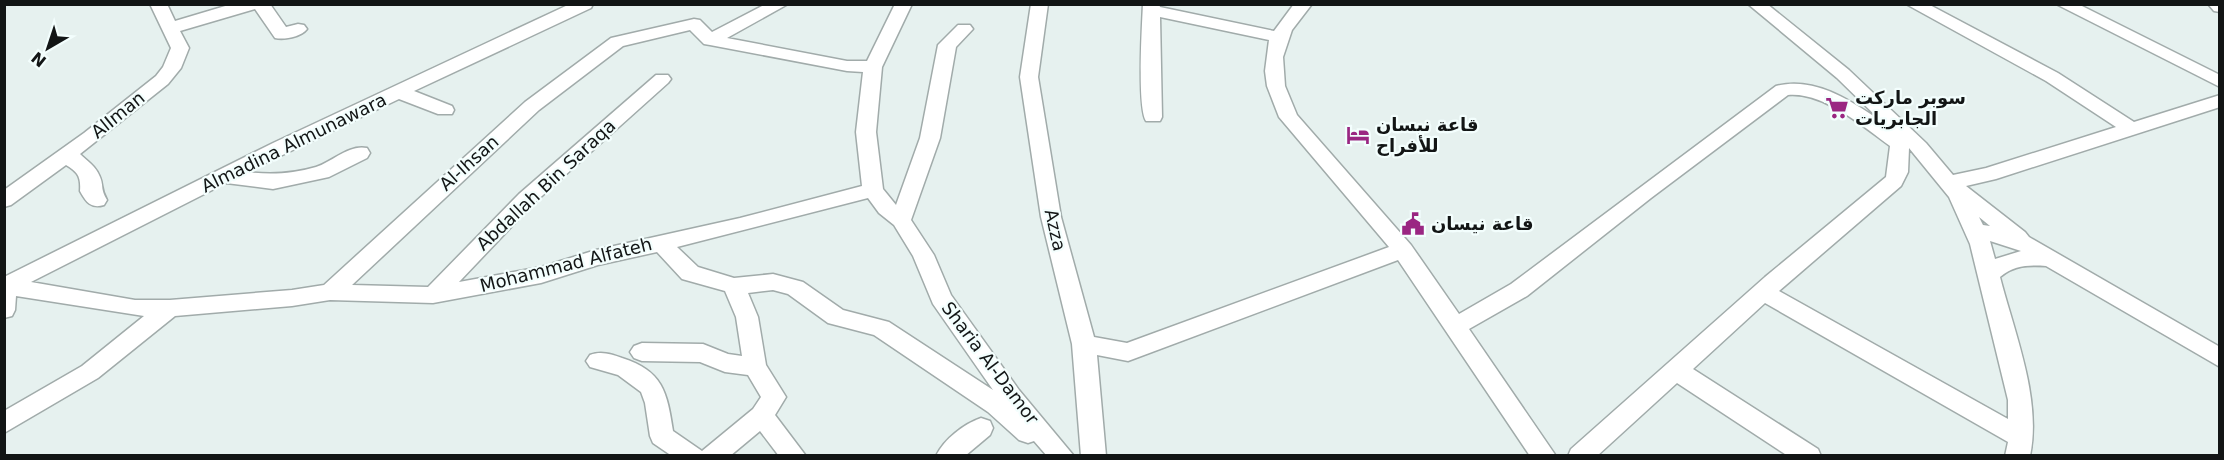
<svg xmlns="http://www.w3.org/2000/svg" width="2224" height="460" viewBox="0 0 2224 460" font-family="'DejaVu Sans',Vazirmatn,sans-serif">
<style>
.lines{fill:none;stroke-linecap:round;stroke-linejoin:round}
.minor-casing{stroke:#a1abaa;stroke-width:3}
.minor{fill:#fff;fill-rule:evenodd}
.labels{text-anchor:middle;stroke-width:4.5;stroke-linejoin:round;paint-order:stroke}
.poi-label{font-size:18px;font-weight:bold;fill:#121515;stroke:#f3fefd;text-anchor:start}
.street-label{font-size:18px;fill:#121515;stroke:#f3fefd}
</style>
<rect width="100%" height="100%" fill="#e6f1ef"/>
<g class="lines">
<g class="minor-casing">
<g id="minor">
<path d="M150,4H167L175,21L232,4H270L286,27L298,24L304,25L307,29C301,37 284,40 275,38L255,9L180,31L189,48L181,68L168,84L80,154C87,161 96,166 100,177C104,187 100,188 107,200L104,205C91,209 86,202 80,191C81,177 78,172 66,165L11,205L4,207V190L84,133L156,76L163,67L171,48Z"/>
<path d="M570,4H593L591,8L414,91L452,106L454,110L452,114H438L399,99L247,172C270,175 292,174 316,167C332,162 349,144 367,148L370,153L367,158L329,177L273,189L226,183L31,282L135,300H170L292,290L324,285L525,102L611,38L694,19L700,20L712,32L766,4H788L727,38L847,61H867L895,4H912L882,67L876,132L883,189L896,205L920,138L938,45L958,25H970L973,29L956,47L940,138L911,220L934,255L951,295L1019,390L1074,456H1047L1034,441L1028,443L1019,440L988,412L874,335L828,323L788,294L773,290L748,293L758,317L766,365L786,397L775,415L806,456H779L760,431L730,456H672L653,443L650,436L645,403L641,392L618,375L590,367L586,361L590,355C601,351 611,354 622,358C663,371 667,392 673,431L702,451L753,409L761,397L748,375L725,372L700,362L642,361L634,358L630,352L634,346L642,343L703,344L728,354L742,356L736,317L725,291L682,279L657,252L598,265L541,283L433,303L330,300L292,306L175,316L98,378L4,433V411L82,366L144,316L16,296L15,310L12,316L4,318V277L273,143ZM690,30L704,44L710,45L847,71L863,72L856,132L862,186L740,218L596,250L541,267L459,282L533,204L668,83L671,79L668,75H656L519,194L428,287L352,285L539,110L623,46ZM868,198L879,213L894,225L913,256L933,304L993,390L889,322L843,310L803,282L773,274L734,278L698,267L677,247Z"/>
<path d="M1031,4H1048L1038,77L1061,217L1094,337L1127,343L1389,247L1279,117L1267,86L1265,71L1269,40L1160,17L1162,117L1160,121H1146C1137,107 1142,26 1143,4H1159L1160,7L1274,31L1294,4H1312L1292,30L1283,57L1285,86L1297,115L1411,245L1459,314L1511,284L1776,86C1815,76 1851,101 1881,121L1837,78L1748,4H1767L1849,70L1926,143L1953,175L1986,168L2116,127L2046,81L1906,4H1928L2058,73L2134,122L2220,95V107L1996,179L1966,186L2025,232L2029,237L2220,347V367L2046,266C2028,265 2015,265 2000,277C2014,332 2042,399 2030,456H2005L2008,442L1765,303L1693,369L1818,449L1821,456H1788L1677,383L1597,456H1568L1571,449L1765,277L1886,177L1890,146C1862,126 1824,92 1788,95L1651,198L1527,296L1469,329L1556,456H1530L1398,260L1128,361L1097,355L1106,456H1081L1072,344L1041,217L1020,77ZM1909,148L1949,197L1970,244L2008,400V419L1779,291L1901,186L1908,172ZM1979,217L1990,226L1983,225ZM1990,241L2021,251L1995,259Z"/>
<polygon points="2056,4 2078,4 2220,75 2220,87"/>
<polygon points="2208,4 2220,4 2220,12 2214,11"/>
<path d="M981,418L990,421L993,428L990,435L965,456H936C944,439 964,424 981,418Z"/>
</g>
</g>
<use href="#minor" class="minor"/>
</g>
<defs>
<g id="supermarket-bare" transform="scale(1.8)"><path d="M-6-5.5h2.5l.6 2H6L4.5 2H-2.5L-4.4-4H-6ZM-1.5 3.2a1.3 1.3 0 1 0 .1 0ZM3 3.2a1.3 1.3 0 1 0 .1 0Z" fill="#9a2682" stroke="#f3fefd" stroke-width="2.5" paint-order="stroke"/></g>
<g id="hotel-bare" transform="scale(1.8)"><path d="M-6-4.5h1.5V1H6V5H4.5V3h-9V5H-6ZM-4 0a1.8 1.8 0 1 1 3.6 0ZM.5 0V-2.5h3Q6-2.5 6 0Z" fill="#9a2682" stroke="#f3fefd" stroke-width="2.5" paint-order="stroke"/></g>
<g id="civic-bare" transform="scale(1.8)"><path d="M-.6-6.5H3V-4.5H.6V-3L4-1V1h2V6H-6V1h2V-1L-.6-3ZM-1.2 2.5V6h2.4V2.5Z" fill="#9a2682" stroke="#f3fefd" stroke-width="2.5" paint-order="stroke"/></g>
</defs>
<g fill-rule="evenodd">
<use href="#supermarket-bare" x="1837" y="108"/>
<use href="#hotel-bare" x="1358" y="135"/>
<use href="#civic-bare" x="1413" y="224"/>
</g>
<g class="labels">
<g class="poi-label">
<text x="1855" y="104">سوبر ماركت<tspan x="1855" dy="21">الجابريات</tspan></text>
<text x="1376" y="131">قاعة نيسان<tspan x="1376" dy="21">للأفراح</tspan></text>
<text x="1431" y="230">قاعة نيسان</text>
</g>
<g class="street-label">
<text transform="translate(118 115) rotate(-39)" y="6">AlIman</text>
<text transform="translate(294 143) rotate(-26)" y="6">Almadina Almunawara</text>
<text transform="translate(469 163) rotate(-42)" y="6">Al-Ihsan</text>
<text transform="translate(546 185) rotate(-43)" y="6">Abdallah Bin Saraqa</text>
<text transform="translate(1055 230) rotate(77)" y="6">Azza</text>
<text transform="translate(566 265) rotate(-14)" y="6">Mohammad Alfateh</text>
<text transform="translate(990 363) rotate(53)" y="6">Sharia Al-Damor</text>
</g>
</g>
<rect width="2224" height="460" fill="none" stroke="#121515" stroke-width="12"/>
<g transform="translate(48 48) rotate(219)" stroke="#f3fefd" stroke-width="4.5" paint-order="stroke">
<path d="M0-4.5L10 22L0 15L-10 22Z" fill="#121515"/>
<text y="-9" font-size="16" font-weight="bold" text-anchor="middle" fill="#121515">N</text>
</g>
</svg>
